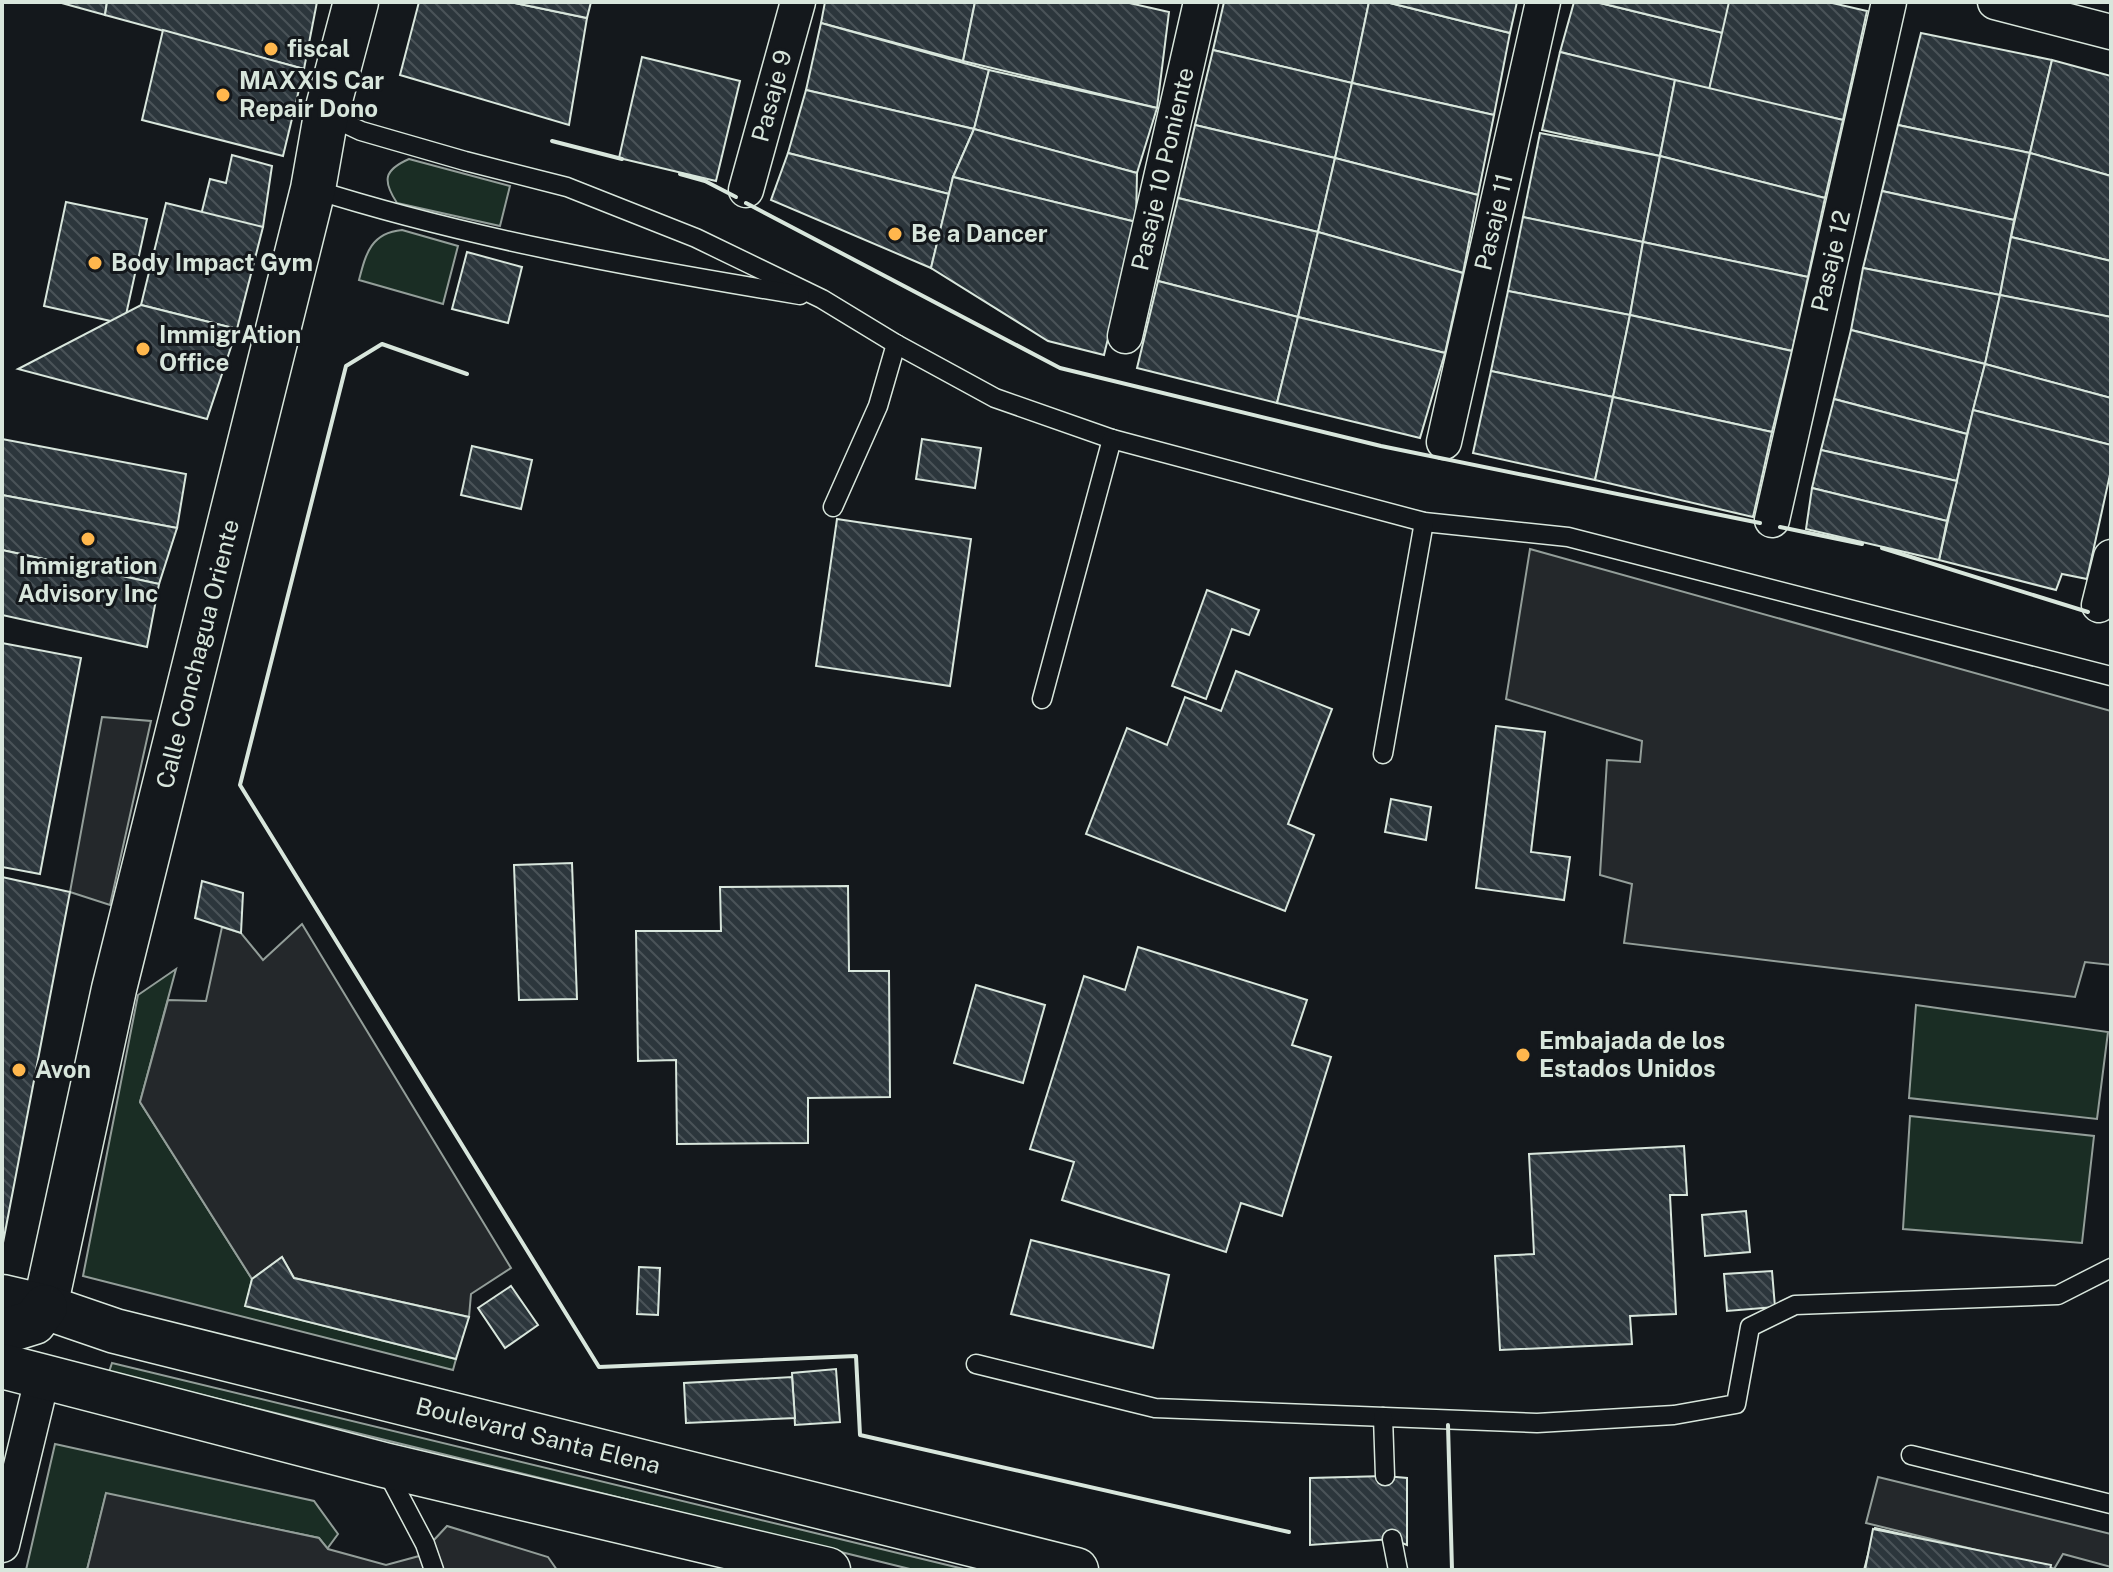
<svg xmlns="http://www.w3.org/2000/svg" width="2113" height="1572" viewBox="0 0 2113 1572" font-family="'Public Sans',sans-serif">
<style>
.grass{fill:#1a2d24;stroke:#939e99;stroke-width:2}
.parking{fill:#24282b;stroke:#939e99;stroke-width:2}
.building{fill:url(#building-back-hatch);stroke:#d8e6dc;stroke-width:2}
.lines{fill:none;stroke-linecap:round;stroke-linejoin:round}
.service-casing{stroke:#d8e6dc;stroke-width:21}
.minor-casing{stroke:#d8e6dc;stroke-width:37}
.tertiary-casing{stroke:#d8e6dc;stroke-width:47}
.primary-casing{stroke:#d8e6dc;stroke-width:47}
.service{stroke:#14181c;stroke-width:18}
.minor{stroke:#14181c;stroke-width:34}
.tertiary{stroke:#14181c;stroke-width:44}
.primary{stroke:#14181c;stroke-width:44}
.wall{stroke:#d8e6dc;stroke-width:4}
.poi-dot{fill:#ffb74d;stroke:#14181c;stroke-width:3}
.labels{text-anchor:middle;stroke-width:6;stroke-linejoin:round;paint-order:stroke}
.poi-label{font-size:24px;font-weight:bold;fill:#d8e6dc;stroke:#14181c;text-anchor:start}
.street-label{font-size:24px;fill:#d8e6dc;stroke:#14181c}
</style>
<defs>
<pattern id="building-back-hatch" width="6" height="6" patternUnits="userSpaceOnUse" patternTransform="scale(2)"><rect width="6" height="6" fill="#2c363c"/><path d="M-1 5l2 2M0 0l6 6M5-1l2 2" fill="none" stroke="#4a5358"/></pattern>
</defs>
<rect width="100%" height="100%" fill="#14181c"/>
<g class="grass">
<path d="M409,159L510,186L500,226L397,203C382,180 384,170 409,159Z"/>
<path d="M402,230L458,246L443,304L359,280C366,253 371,233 402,230Z"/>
<polygon points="176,969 140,1102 252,1279 246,1306 456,1359 453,1370 83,1276 138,995"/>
<polygon points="1916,1005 2108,1032 2097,1119 1909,1098"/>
<polygon points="1910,1116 2094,1136 2082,1243 1903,1229"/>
<polygon points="112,1363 968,1570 914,1570 109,1372"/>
<polygon points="55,1444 314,1501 338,1534 327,1549 319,1538 106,1494 87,1570 26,1570"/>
</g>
<g class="parking">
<polygon points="1530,549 2111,711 2111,965 2085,962 2075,997 1624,943 1632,884 1600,875 1607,760 1640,762 1642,741 1506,699"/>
<polygon points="102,717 151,721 110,905 70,892"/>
<polygon points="302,924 511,1268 471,1294 469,1317 294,1278 282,1257 252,1279 140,1102 168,1000 206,1001 222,927 241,933 263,960"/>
<polygon points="1878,1477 2111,1534 2111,1567 2063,1554 2054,1569 1866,1523"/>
<polygon points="106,1493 319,1538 328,1549 386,1565 419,1556 447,1526 548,1557 557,1570 87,1570"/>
</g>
<g class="building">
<polygon points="58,2 107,2 105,15"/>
<polygon points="107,2 317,2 304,69 105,15"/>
<polygon points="419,2 510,2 587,18 569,125 400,75"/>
<polygon points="510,2 591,2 587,18"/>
<polygon points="825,2 975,2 963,61 821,23"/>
<polygon points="975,2 1125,2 1169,12 1157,108 963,61"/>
<polygon points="1224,2 1369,2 1352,83 1213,50"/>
<polygon points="1369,2 1386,2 1510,33 1494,115 1352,83"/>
<polygon points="1386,2 1517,2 1510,33"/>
<polygon points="1574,2 1596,2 1723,33 1709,90 1560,52"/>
<polygon points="1596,2 1730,2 1723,33"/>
<polygon points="1729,2 1828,2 1867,11 1843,120 1709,90"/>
<polygon points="821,23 989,70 974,129 806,90"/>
<polygon points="163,30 304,69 283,156 142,120"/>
<polygon points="1921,33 2052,60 2030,153 1898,125"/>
<polygon points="1213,50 1352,83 1335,158 1195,125"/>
<polygon points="1560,52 1675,80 1660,156 1542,130"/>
<polygon points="642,57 740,81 716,181 619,158"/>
<polygon points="2052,60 2111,76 2111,176 2030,153"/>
<polygon points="989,70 1157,108 1137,173 974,129"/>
<polygon points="1675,80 1843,120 1825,198 1660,156"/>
<polygon points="1352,83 1494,115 1478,195 1335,158"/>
<polygon points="806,90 974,129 953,177 949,194 788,153"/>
<polygon points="1195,125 1335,158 1318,232 1178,198"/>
<polygon points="1898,125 2030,153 2014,220 1882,191"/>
<polygon points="974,129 1137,173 1136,222 953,177"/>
<polygon points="1540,133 1660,156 1643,242 1523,217"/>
<polygon points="788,153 949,194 931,268 771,200"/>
<polygon points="2030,153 2111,176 2111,261 2011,237"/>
<polygon points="232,155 272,166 263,227 199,223 210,179 226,183"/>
<polygon points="1660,156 1825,198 1808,277 1643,242"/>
<polygon points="1335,158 1478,195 1463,273 1318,232"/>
<polygon points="953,177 1136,222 1104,355 1048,341 931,268"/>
<polygon points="1882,191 2014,220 2000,295 1863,268"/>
<polygon points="1178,198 1318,232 1298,317 1158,281"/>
<polygon points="66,202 147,219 124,324 44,306"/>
<polygon points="166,203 263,227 237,329 141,305"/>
<polygon points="1523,217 1643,242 1630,315 1508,291"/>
<polygon points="1318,232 1463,273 1445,353 1298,317"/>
<polygon points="2011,237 2111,261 2111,317 2000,295"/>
<polygon points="1643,242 1808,277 1792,351 1630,315"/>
<polygon points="467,252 522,267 508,323 452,309"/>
<polygon points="1863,268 2000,295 1985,364 1851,330"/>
<polygon points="1158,281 1298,317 1277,403 1137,368"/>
<polygon points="1508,291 1630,315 1613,397 1491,371"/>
<polygon points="2000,295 2111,317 2111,398 1985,364"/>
<polygon points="141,305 237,329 207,419 18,369"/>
<polygon points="1630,315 1792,351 1772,432 1613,397"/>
<polygon points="1298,317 1445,353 1420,438 1277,403"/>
<polygon points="1851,330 1985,364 1967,434 1834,399"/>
<polygon points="1985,364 2111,398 2111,445 1973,410"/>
<polygon points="1491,371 1613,397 1595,480 1473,453"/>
<polygon points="1613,397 1772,432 1753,517 1595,480"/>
<polygon points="1834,399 1967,434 1957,481 1821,450"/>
<polygon points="1973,410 2111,445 2111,470 2087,579 2062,574 2056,590 1939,560"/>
<polygon points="2,439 186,474 177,528 2,495"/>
<polygon points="922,439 981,448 975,488 916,479"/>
<polygon points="472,446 532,460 521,509 461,495"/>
<polygon points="1821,450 1957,481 1947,521 1812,488"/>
<polygon points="1812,488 1947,521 1939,560 1806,529"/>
<polygon points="2,495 177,528 159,584 2,550"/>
<polygon points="837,519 971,539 950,686 816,666"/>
<polygon points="2,550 159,584 147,647 2,615"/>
<polygon points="1207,590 1259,610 1249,635 1232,629 1206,699 1172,686"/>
<polygon points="2,643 81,658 40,874 2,867"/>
<polygon points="1236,671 1332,709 1288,824 1314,835 1285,911 1086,834 1127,728 1167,745 1185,697 1221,711"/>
<polygon points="1496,726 1545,732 1531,852 1570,857 1564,900 1476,888"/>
<polygon points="1391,799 1431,807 1426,840 1385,832"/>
<polygon points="572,863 577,999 519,1000 514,865"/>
<polygon points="2,877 70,892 2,1248"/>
<polygon points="202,881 243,893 241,933 195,918"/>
<polygon points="848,886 849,971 889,971 890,1097 808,1098 808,1143 677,1144 676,1060 638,1061 636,931 721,931 720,887"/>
<polygon points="1138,947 1307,1000 1292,1045 1331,1057 1282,1216 1241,1203 1226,1252 1062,1200 1074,1162 1030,1149 1084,976 1125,990"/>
<polygon points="976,985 1045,1005 1023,1083 954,1063"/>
<polygon points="1684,1146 1687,1195 1670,1195 1676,1314 1630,1316 1632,1344 1500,1350 1495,1256 1534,1254 1529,1154"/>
<polygon points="1746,1211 1750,1252 1705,1256 1702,1215"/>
<polygon points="1031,1240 1169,1275 1153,1348 1011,1314"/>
<polygon points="282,1257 294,1278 469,1317 456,1359 245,1306 252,1279"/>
<polygon points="639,1267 660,1268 658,1315 637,1314"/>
<polygon points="1772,1271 1775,1307 1727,1311 1724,1274"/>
<polygon points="511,1286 538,1325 505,1348 478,1308"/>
<polygon points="836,1369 840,1422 795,1425 792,1373"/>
<polygon points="792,1377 795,1418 686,1423 684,1383"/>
<polygon points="1385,1476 1407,1478 1407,1545 1392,1539 1310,1545 1310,1478"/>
<polygon points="1875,1528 2054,1569 1864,1570"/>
<polygon points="1873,1529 2051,1565 2050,1570 1865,1570"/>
</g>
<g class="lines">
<g class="service-casing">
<g id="service">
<polyline points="327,115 361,131 465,161 567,187 696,238 822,299 896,344 995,398 1112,439 1424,522 1568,537 2111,676"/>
<path d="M313,189C471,239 636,268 800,295"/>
<polyline points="833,507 878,406 896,344"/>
<polyline points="1042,699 1112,439"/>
<polyline points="1383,754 1424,522"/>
<polyline points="976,1364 1155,1408 1537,1423 1674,1415 1736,1404 1750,1327 1795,1305 2058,1295 2111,1268"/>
<polyline points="1383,1417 1385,1476"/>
<polyline points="1911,1455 2111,1504"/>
<polyline points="387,1472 425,1544 434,1570"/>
<polyline points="1392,1539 1398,1570"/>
</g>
</g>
<g class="minor-casing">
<g id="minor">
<polyline points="1995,2 2111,32"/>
<polyline points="746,190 798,2"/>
<polyline points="1125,336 1201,2"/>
<polyline points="1444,442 1543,2"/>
<polyline points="1772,520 1889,2"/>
<polyline points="2099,605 2111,557"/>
<polyline points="2,1545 43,1375"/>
</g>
</g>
<g class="tertiary-casing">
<polyline id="tertiary" points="45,1307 114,989 313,189 326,115 356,2"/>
</g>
<g class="primary-casing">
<g id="primary">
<polyline points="2,1297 45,1307 115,1331 1076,1570"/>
<polyline points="2,1332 34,1322 45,1307"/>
<polyline points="2,1366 384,1465 828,1570"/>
</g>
</g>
<use href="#service" class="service"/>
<use href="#minor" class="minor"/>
<use href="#tertiary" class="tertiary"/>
<use href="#primary" class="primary"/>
<g class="wall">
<polyline points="552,141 622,159"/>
<polyline points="680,174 705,181 736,197"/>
<polyline points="746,203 1060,368 1381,446 1760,523"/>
<polyline points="467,374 382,344 346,366 240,785 599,1367 856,1356 860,1435 1289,1532"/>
<polyline points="1780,527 1862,544"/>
<polyline points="1882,548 2088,612"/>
<polyline points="1448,1425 1452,1570"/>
</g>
</g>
<g class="poi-dot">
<circle cx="271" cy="49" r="8"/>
<circle cx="223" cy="95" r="8"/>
<circle cx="895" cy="234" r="8"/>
<circle cx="95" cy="263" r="8"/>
<circle cx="143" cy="349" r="8"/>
<circle cx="88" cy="539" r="8"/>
<circle cx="1523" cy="1055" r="8"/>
<circle cx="19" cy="1070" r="8"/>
</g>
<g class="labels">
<g class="poi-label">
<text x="287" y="57">fiscal</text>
<text x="239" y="89">MAXXIS Car<tspan x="239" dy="28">Repair Dono</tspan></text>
<text x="911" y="242">Be a Dancer</text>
<text x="111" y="271">Body Impact Gym</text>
<text x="159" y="343">ImmigrAtion<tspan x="159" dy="28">Office</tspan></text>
<text x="88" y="574" text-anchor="middle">Immigration<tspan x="88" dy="28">Advisory Inc</tspan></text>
<text x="1539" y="1049">Embajada de los<tspan x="1539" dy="28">Estados Unidos</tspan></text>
<text x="35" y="1078">Avon</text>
</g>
<g class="street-label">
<text transform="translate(772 96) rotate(-75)" y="8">Pasaje 9</text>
<text transform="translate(1163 169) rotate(-77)" y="8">Pasaje 10 Poniente</text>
<text transform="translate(1494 222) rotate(-77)" y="8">Pasaje 11</text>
<text transform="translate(1831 261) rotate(-77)" y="8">Pasaje 12</text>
<text transform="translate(198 654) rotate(-76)" y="8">Calle Conchagua Oriente</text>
<text transform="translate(538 1436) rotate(14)" y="8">Boulevard Santa Elena</text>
</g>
</g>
<rect width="2113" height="1572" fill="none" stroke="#d8e6dc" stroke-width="8"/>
</svg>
